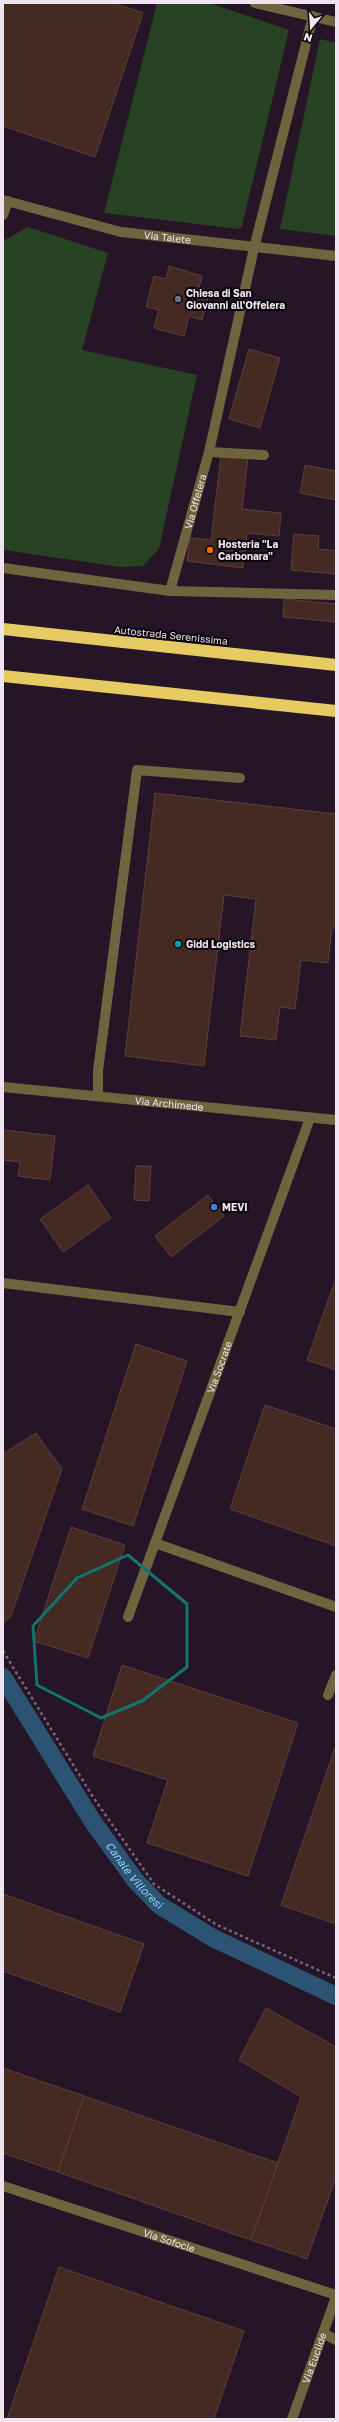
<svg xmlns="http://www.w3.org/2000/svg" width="339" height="2422" viewBox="0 0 339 2422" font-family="'Golos Text',sans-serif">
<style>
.green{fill:#274324}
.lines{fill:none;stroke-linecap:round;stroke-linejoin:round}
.canal{stroke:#2a5471;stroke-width:18}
.building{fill:#452a24;stroke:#5d3f3a}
.path{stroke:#756676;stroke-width:2.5;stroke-dasharray:3 3;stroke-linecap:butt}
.minor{stroke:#6e643d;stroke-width:10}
.highway{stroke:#e6ca62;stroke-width:12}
.marked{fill:none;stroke:#0f766e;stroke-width:3;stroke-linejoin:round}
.worship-dot{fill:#6b7280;stroke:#0a040b;stroke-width:1.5}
.food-dot{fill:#e8710a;stroke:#0a040b;stroke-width:1.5}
.culture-dot{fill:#0f9aa8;stroke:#0a040b;stroke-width:1.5}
.shop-dot{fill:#3f7fe0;stroke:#0a040b;stroke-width:1.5}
.labels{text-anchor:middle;stroke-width:4;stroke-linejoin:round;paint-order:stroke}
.street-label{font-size:10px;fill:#f0e4f0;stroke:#0a040b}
.poi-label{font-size:10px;font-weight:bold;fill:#f0e4f0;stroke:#0a040b;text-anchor:start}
.water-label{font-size:11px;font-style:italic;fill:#9acff6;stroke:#0a040b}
</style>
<rect width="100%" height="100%" fill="#261427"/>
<g class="green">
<polygon points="157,3 209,3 289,30 242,226 239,229 104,213"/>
<polygon points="320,39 336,43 336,236 280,229"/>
<polygon points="28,227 108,253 82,350 197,375 159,549 143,566 120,567 3,550 3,241"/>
</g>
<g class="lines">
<path class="canal" id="s1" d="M3,1677L93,1822L135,1880L159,1905L213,1938L336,1996"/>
</g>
<g class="building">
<polygon points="3,3 114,3 143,13 95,157 3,126"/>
<polygon points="169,266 202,276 199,288 210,290 202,320 189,316 184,336 154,328 159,310 146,307 154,276 166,279"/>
<polygon points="249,349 280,358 260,428 229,419"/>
<polygon points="221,455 248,458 242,509 281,513 279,536 247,533 243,568 187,561 190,538 211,540"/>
<polygon points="305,465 336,471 336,500 300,493"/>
<polygon points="294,534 319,536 318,549 336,551 336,574 291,570"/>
<polygon points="284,599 336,604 336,622 283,617"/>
<polygon points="155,793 336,814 336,928 332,928 328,963 301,960 295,1009 280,1007 276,1040 240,1036 256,899 224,895 204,1066 125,1056"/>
<polygon points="3,1130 55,1136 50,1180 18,1176 20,1162 3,1160"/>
<polygon points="136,1166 151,1166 149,1201 134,1200"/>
<polygon points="88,1185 111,1218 63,1252 40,1219"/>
<polygon points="208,1195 224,1216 171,1257 155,1236"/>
<polygon points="336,1278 336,1370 307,1360"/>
<polygon points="136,1344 187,1361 133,1526 82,1509"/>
<polygon points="265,1405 336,1429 336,1546 230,1509"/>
<polygon points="36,1433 62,1469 11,1616 3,1624 3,1454"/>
<polygon points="71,1527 125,1545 88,1658 34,1641"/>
<polygon points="122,1665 298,1723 248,1876 147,1843 168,1780 93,1756"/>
<polygon points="336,1745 336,1924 281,1905"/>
<polygon points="3,1894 144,1944 120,2012 3,1971"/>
<polygon points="266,2008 336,2047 336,2177 307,2259 251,2240 301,2097 239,2060"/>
<polygon points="3,2068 84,2096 58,2172 3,2153"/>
<polygon points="84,2096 278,2163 251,2240 58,2172"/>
<polygon points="59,2267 244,2331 214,2419 7,2419"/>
</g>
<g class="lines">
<polyline class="path" points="3,1651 93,1797 154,1884 217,1925 336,1978"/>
<g class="minor">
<polyline points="255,3 336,22"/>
<path id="s2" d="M3,200L121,232L336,256"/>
<polyline points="3,215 8,201"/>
<polyline points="209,452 264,455"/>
<polyline points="3,568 170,591 336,595"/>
<path id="s3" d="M170,591L209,452L254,248L313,16"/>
<path id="s4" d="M3,1087L336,1120"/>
<polyline points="98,1096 98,1071 137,770 240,778"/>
<polyline points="3,1283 240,1312"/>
<polyline points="155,1543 336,1607"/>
<path id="s5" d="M128,1617L310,1118"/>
<polyline points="328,1695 336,1675"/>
<path id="s6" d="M3,2186L336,2295"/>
<polyline points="323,2333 336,2340"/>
<path id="s7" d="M292,2419L336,2297"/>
</g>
<g class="highway">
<polyline points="3,629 336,665"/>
<polyline points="3,676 336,711"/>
</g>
</g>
<path class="marked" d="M128,1555L187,1604V1667L142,1701L101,1718L37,1685L33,1626L77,1578Z"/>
<circle class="worship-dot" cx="178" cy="299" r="4"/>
<circle class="food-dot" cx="210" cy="550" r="4"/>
<circle class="culture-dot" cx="178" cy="944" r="4"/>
<circle class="shop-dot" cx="214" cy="1207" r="4"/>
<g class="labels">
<g class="street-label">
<text dy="4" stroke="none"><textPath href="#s2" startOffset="169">Via Talete</textPath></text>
<text dy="4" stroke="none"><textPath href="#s3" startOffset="93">Via Offelera</textPath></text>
<text transform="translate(171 635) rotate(6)" y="4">Autostrada Serenissima</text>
<text dy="4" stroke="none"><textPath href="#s4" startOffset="167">Via Archimede</textPath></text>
<text dy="4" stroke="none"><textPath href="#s5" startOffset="266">Via Socrate</textPath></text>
<text dy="4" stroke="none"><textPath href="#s6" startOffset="175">Via Sofocle</textPath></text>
<text dy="4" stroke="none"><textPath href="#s7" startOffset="65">Via Euclide</textPath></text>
</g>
<g class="poi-label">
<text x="186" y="297">Chiesa di San<tspan x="186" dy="12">Giovanni all'Offelera</tspan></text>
<text x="218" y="548">Hosteria "La<tspan x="218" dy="12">Carbonara"</tspan></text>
<text x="186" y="948">Gidd Logistics</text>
<text x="222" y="1211">MEVI</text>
</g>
<g class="water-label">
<text dy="4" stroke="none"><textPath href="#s1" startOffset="238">Canale Villoresi</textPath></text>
</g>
</g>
<rect width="339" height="2422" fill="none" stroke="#f0e4f0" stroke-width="8"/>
<g transform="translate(311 28) rotate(198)" stroke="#0a040b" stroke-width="3" paint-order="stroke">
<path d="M0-3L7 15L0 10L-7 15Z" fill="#f0e4f0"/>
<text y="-6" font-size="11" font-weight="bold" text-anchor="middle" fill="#f0e4f0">N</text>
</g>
</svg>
